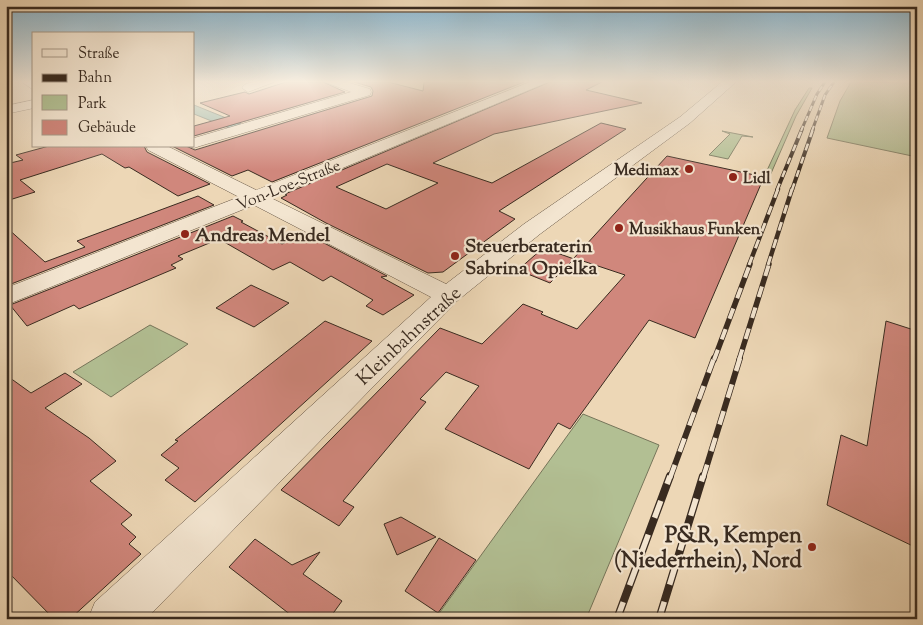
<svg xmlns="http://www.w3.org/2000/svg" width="923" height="625" viewBox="0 0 923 625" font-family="'Sorts Mill Goudy',serif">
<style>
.green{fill:#b2bf93;stroke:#76755a}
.water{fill:#99baac;stroke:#738174}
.building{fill:#d0877c;stroke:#392b20;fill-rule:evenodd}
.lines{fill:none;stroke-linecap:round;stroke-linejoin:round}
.minor-casing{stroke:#665646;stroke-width:1}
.minor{fill:#f3e5d0;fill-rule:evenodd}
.rail-far5-casing{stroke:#392b20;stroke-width:3}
.rail-far4-casing{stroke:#392b20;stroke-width:4}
.rail-far3-casing{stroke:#392b20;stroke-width:4.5}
.rail-far2-casing{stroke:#392b20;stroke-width:5.5}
.rail-far1-casing{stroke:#392b20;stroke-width:6}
.rail-casing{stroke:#392b20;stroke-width:8}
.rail-far5{stroke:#f3e5d0;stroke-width:2;stroke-dasharray:5.5;stroke-linecap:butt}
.rail-far4{stroke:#f3e5d0;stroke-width:2.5;stroke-dasharray:7;stroke-linecap:butt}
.rail-far3{stroke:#f3e5d0;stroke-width:3;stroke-dasharray:9;stroke-linecap:butt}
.rail-far2{stroke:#f3e5d0;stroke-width:4;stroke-dasharray:11;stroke-linecap:butt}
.rail-far1{stroke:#f3e5d0;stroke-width:4.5;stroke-dasharray:14;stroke-linecap:butt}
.rail{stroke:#f3e5d0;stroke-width:5.5;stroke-dasharray:18;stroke-linecap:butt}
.poi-dot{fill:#8f2418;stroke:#f3e5d0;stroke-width:2}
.labels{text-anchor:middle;stroke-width:4.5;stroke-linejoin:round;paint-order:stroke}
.far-poi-label{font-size:16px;font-weight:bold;fill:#392b20;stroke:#f3e5d0;text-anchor:start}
.far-street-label{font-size:16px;fill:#392b20;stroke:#f3e5d0}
.poi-label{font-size:19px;font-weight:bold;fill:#392b20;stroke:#f3e5d0;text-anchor:start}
.street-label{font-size:19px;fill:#392b20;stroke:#f3e5d0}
.near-poi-label{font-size:22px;font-weight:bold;fill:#392b20;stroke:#f3e5d0;text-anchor:end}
</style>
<rect width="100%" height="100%" fill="#edd7b6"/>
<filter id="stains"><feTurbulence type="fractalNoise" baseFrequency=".004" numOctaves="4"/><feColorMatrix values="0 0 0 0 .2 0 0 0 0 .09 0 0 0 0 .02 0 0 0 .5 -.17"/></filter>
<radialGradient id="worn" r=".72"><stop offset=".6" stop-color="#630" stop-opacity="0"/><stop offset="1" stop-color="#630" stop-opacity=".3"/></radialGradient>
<g class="green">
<polygon points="851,82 917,83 917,157 827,138 840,101"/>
<polygon points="809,88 812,88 796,116 769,178 764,177 795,110"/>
<polygon points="722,131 753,137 742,136 728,159 709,155 730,134"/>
<polygon points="150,325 188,344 111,397 73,372"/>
<polygon points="583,414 659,445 586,619 435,619"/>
</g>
<polygon class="water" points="194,105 241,124 229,128 194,114"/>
<g class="building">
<polygon points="286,82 323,82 345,92 194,136 194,126 230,116 200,103 245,92 249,94"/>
<polygon points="354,82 388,82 423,91 424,82 524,82 272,182 248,170 232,176 172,146 186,146 195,150 372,96 373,91 371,87"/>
<path d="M550,82H602L586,90L642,103L494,134L433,163L492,183L601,123L626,129L499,211L515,219L443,272L428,273L326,223L281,198L287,195L285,194ZM387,164L438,183L386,209L336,187Z"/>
<polygon points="49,146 144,146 147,152 210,184 178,196 129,167 125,168 102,154 20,180 35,192 6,201 6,164 23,160 16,155"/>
<polygon points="667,156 764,177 695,338 649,320 570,429 558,423 529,469 445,429 479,386 446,372 420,399 426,402 343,501 354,507 339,526 281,490 440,328 482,344 523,304 543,312 541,314 577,329 625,275 574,258"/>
<polygon points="198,196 214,205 6,286 6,227 45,262 85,247 77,241"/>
<polygon points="233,216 243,221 241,222 282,244 305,233 387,276 381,277 414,295 383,315 366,306 373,300 331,276 323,281 290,262 273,270 219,239 178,256 183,259 171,265 176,268 79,309 74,305 27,326 10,305"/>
<polygon points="543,248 574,259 550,283 518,270"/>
<polygon points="251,285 289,303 254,327 216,308"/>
<polygon points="325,321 372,341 195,502 165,480 179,468 161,455 178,441 175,440"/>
<polygon points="886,321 917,331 917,548 827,505 841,435 867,446"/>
<polygon points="65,373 82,384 45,408 89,438 116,461 90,481 132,515 121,524 136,537 129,544 141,554 70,619 54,619 6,570 6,375 31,393"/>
<polygon points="401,517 436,537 397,555 384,524"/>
<polygon points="439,538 476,560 438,613 405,591"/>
<polygon points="255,539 292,565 320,552 303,574 342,601 329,619 296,619 229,567"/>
</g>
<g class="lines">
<g class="minor-casing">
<g id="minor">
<polygon points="22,82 34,82 34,90"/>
<polygon points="253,82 274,82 248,92 242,88 244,85"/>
<polygon points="325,82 346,82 370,89 371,92 370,95 200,146 194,148 188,146 194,146 194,138 351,92"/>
<polygon points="530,82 548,82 271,198 446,284 524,224 680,117 722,82 736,82 690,123 540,234 457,301 146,619 88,619 95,602 431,297 254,205 6,305 6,288 239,197 148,150 146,146 167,146 256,190"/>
<polygon points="34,100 34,108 6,114 6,106"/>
</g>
</g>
<use href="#minor" class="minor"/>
<g class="rail-far5-casing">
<g id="rail-far5">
<polyline points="801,131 817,94 825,82"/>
<polyline points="812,131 825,95 834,82"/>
</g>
</g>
<g class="rail-far4-casing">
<g id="rail-far4">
<polyline points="777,190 802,129"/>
<polyline points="792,190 813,129"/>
</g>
</g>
<g class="rail-far3-casing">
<g id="rail-far3">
<polyline points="749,265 778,189"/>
<polyline points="768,265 792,189"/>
</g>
</g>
<g class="rail-far2-casing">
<g id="rail-far2">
<polyline points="714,360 750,264"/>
<polyline points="739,360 769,264"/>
</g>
</g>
<g class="rail-far1-casing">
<g id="rail-far1">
<polyline points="670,478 714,358"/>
<polyline points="703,478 740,358"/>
</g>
</g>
<g class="rail-casing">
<g id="rail">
<polyline points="617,619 670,476"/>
<polyline points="659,619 703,476"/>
</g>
</g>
<use href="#rail-far5" class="rail-far5"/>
<use href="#rail-far4" class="rail-far4"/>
<use href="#rail-far3" class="rail-far3"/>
<use href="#rail-far2" class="rail-far2"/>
<use href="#rail-far1" class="rail-far1"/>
<use href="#rail" class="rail"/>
</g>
<linearGradient id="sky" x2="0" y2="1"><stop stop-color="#88b6d0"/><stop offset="0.48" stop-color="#f7edde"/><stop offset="1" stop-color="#f7edde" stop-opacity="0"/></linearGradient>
<rect width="923" height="170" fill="url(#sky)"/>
<g class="poi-dot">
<circle cx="689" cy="169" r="5"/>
<circle cx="733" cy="177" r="5"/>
<circle cx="619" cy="228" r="5"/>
<circle cx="185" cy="234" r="5"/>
<circle cx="455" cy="256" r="5"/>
<circle cx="812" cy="547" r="5"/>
</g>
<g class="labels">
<g class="far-poi-label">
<text x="679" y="175" text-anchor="end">Medimax</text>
<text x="743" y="183">Lidl</text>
<text x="629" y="234">Musikhaus Funken</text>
</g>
<g class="far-street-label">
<text transform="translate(288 184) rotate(-22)" y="6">Von-Loe-Straße</text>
</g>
<g class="poi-label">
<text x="195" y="241">Andreas Mendel</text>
<text x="465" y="252">Steuerberaterin<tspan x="465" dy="22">Sabrina Opielka</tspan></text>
</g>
<g class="street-label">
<text transform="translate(408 335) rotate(-43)" y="7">Kleinbahnstraße</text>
</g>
<g class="near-poi-label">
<text x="802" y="542">P&amp;R, Kempen<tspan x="802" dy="25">(Niederrhein), Nord</tspan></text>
</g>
</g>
<rect width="923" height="625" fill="none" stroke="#edd7b6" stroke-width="25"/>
<rect x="8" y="8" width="908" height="610" fill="none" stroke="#392b20" stroke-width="2.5"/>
<rect x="12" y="12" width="898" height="600" fill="none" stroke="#392b20"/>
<rect x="32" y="32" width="162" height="115" fill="#f3e5d0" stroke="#a99b8a"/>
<rect x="42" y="49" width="25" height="8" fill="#f3e5d0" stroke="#a99b8a"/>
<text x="78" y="58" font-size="15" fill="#392b20">Straße</text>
<rect x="42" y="74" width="25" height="8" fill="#392b20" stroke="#a99b8a"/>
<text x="78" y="82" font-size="15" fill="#392b20">Bahn</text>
<rect x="42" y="95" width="25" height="15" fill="#b2bf93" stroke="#a99b8a"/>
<text x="78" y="108" font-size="15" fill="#392b20">Park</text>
<rect x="42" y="120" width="25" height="15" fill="#d0877c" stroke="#a99b8a"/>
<text x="78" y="132" font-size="15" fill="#392b20">Gebäude</text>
<rect width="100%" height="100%" filter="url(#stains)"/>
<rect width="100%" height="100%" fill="url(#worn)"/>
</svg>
